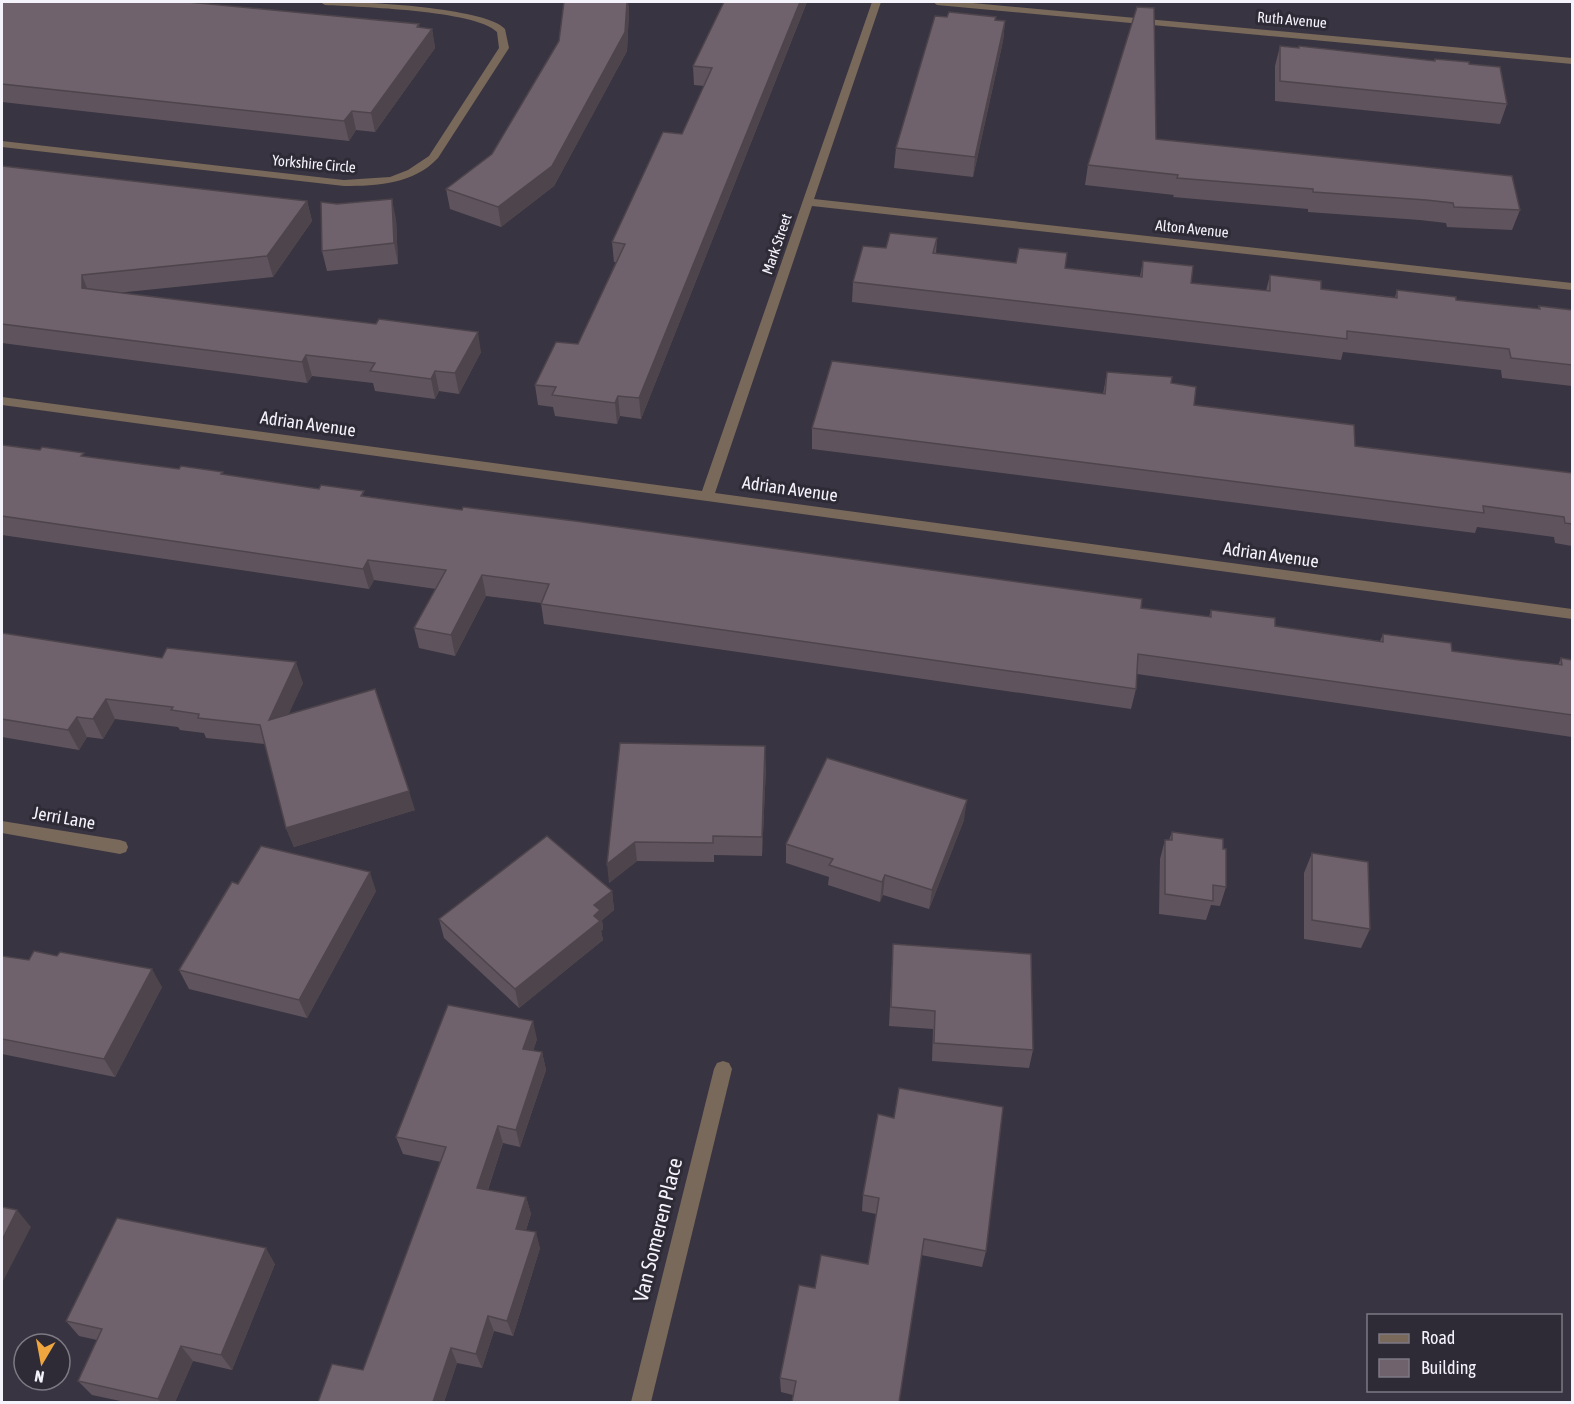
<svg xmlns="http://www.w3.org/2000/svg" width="1574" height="1404" viewBox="0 0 1574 1404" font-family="'Asap Condensed',sans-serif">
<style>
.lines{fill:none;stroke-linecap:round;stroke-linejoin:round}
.minor{fill:#79695a;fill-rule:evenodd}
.wall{fill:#5f545d}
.shaded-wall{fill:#4e454c}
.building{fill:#6f626c;stroke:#4e454c;stroke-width:1.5}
.labels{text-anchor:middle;stroke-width:6;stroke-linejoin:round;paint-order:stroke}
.far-street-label{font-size:15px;fill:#f4f2fa;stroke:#2e2a36}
.street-label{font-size:18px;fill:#f4f2fa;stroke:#2e2a36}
.near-street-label{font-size:21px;fill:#f4f2fa;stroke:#2e2a36}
</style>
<rect width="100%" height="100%" fill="#383441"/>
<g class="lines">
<g class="minor">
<path d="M320,2C350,0 487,7 505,29L509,48L438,158C414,184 377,186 344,186L2,147V141L344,180L390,177L408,170L429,156L499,48L497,32C475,10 359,7 325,5Z"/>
<polygon points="872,2 881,2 814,199 1572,283 1572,290 812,206 715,493 1572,609 1572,619 2,405 2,397 702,491"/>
<polygon points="933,2 962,2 1572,58 1572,64 937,5"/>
<polygon points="2,821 120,840 126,842 128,847 126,852 120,854 2,833"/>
<polygon points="723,1061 729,1063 732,1069 651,1402 631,1402 714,1069 717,1063"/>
</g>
</g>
<g class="wall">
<polygon points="2,2 419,24 419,27 432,29 435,48 375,132 356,130 349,141 2,102"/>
<polygon points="564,2 628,2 629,11 627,51 554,186 501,227 450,209 446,189 492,154 559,41"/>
<polygon points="724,2 807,2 641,419 620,416 617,424 555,416 553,407 538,405 535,385 578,344 616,262 614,262 612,242 682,134 704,86 694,85 693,66"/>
<polygon points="996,20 1005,21 1003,41 973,177 894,168 896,148"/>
<polygon points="1280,46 1434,61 1435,59 1469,64 1507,104 1500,124 1275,101 1275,66"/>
<polygon points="1156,139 1520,210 1512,230 1447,227 1446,223 1420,220 1308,212 1308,209 1173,197 1174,195 1085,185 1088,165"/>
<polygon points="2,166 307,201 312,221 273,277 117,293 481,352 459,394 439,391 435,399 375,391 373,383 312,376 307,383 2,343"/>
<polygon points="396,219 398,264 327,271 322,251"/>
<polygon points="937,238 936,254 1140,276 1143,261 1191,283 1266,291 1270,275 1321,289 1395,297 1397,290 1456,300 1538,309 1539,306 1572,310 1572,386 1502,378 1501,370 1343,352 1341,360 852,302 853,282 886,248"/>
<polygon points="1107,372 1171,383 1194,405 1355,446 1572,473 1572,546 1555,543 1554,537 1477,527 1475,533 812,449 812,428 1103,394"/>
<polygon points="2,445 179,469 223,472 223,475 365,496 1141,608 1209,617 1211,610 1275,626 1380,641 1383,634 1452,651 1558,665 1561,658 1572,660 1572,737 1137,674 1136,689 1131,709 544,624 541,603 486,596 455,656 419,648 414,628 436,589 374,580 369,589 2,535"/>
<polygon points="2,633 303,683 288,714 415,810 294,847 286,828 265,744 206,738 204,733 180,730 178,727 115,719 103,739 87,737 79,750 2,737"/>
<polygon points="620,743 766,766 762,856 714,855 714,862 637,861 609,883"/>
<polygon points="964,820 929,909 883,895 880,902 828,885 829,877 786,863 786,844"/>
<polygon points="1172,832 1223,849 1226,887 1220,906 1211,905 1206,920 1159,914 1160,859 1165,840 1169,840"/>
<polygon points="1312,853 1370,929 1361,948 1304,939 1304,873"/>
<polygon points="238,884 376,891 307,1018 189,989 179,970"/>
<polygon points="612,891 614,910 602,920 603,929 601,931 603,940 519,1008 444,938 439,919"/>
<polygon points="893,944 1033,1050 1029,1068 932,1061 933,1029 889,1026"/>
<polygon points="2,956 162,987 115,1077 2,1054"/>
<polygon points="537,1039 533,1051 542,1052 546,1070 520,1147 503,1143 488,1190 526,1197 531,1214 526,1230 540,1248 513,1336 494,1331 482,1368 457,1363 444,1402 318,1402 363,1370 441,1162 403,1154 396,1137"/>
<polygon points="878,1114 986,1251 982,1267 921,1255 793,1395 781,1392 780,1378 815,1288 868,1264 876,1214 862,1211 863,1195"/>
<polygon points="275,1264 232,1370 193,1361 175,1402 125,1402 92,1395 78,1381 97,1340 79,1336 66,1321"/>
</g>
<g class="shaded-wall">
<polygon points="627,2 628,2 629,11 627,51 554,186 501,227 498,207"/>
<polygon points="800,2 807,2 641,419 639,398"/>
<polygon points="1005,21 1003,41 973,177 975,157"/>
<polygon points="419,24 422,43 432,29 435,48 375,132 371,113"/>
<polygon points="352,111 356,130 349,141 344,121"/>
<polygon points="392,199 396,219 398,264 394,243"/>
<polygon points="307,201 312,221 273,277 267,256"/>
<polygon points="82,275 90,296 82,288"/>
<polygon points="478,332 481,352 459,394 455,373"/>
<polygon points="306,355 312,376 307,383 302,362"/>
<polygon points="435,371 439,391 435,399 431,379"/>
<polygon points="618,396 620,416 617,424 615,403"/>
<polygon points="368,560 374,580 369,589 363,569"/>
<polygon points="482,575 486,596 455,656 451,635"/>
<polygon points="296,662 303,683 277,740 269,720"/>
<polygon points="106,699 115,719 103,739 93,719"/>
<polygon points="77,717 87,737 79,750 68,730"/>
<polygon points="765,746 766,766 762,856 762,837"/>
<polygon points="409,791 415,810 294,847 286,828"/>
<polygon points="967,800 964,820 929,909 932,890"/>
<polygon points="635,842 637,861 609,883 607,864"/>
<polygon points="370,872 376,891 307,1018 299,1000"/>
<polygon points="885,875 883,895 880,902 882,882"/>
<polygon points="612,891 614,910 602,920 603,929 601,931 603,940 519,1008 515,989 594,916 594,905"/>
<polygon points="152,969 162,987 115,1077 104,1059"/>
<polygon points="533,1021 537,1039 528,1067 523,1049"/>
<polygon points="542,1052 546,1070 520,1147 516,1130"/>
<polygon points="498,1126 503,1143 483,1204 477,1188"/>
<polygon points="526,1197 531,1214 521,1245 516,1229"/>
<polygon points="17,1210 31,1227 2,1283 2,1240"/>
<polygon points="536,1232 540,1248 513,1336 507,1321"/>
<polygon points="266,1248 275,1264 232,1370 221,1355"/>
<polygon points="488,1316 494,1331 482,1368 476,1354"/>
<polygon points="181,1346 193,1361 175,1402 161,1402 158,1399"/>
<polygon points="451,1348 457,1363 444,1402 433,1402"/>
</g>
<g class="building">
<polygon points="2,2 188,2 419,24 417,27 432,29 371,113 352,111 344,121 2,84"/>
<polygon points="564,2 627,2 625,32 552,166 498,207 446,189 492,154 559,41"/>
<polygon points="724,2 800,2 639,398 618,396 615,403 552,395 556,387 535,385 556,342 578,344 625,244 612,242 663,132 682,134 712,68 693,66"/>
<polygon points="1137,7 1154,8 1156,139 1512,176 1520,210 1454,207 1453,203 1426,200 1313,192 1313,189 1177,178 1178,175 1088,165"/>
<polygon points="949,12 996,17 995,20 1005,21 975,157 896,148 935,16 947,17"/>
<polygon points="1280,46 1299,48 1299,46 1435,61 1435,59 1469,62 1469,64 1500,67 1507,104 1280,81"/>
<polygon points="2,166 307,201 267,256 82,275 82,288 376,324 379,319 478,332 455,373 435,371 431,379 370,371 375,363 306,355 302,362 2,324"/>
<polygon points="392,199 394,243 322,251 321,202 337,204"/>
<polygon points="890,233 937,238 933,253 1016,263 1019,248 1067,253 1065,268 1142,277 1143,261 1193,266 1191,283 1270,291 1270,275 1321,281 1321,289 1397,298 1397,290 1456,297 1456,300 1540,309 1539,306 1572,310 1572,365 1511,358 1509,349 1347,331 1347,339 853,282 863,246 886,248"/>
<polygon points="832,361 1105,394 1107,372 1172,377 1171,383 1196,387 1194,405 1354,425 1355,446 1572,473 1572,524 1565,523 1564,517 1483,506 1484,513 812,428"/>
<polygon points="2,445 40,450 42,447 84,453 81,456 179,469 181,466 223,472 221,474 319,489 321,485 364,491 361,496 462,510 463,507 575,521 1142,599 1141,608 1211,617 1211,610 1275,618 1275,626 1383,642 1383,634 1451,643 1452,651 1519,660 1562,665 1561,658 1572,660 1572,715 1138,654 1136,689 541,604 549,584 482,575 451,635 414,628 446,570 368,560 363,569 2,516"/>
<polygon points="2,633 162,658 167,648 296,662 269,720 375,689 409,791 286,828 260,725 198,718 199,714 171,710 173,707 106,699 93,719 77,717 68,730 2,719"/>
<polygon points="620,743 765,746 762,837 713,836 713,843 635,842 607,864"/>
<polygon points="827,758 967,800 932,890 885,875 882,882 829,865 833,859 786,844"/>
<polygon points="1172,832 1223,839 1223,849 1226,849 1226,887 1213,885 1213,901 1165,894 1165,840 1172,840"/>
<polygon points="547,836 612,891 594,905 600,910 594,916 600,921 515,989 439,919"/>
<polygon points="261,846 370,872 299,1000 179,970 232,882 238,884"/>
<polygon points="1312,853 1368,862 1370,929 1312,920"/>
<polygon points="893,944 1031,954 1033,1050 934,1043 935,1011 891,1007"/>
<polygon points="34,951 57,956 60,952 152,969 104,1059 2,1039 2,956 29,960"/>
<polygon points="448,1005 533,1021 523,1049 542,1052 516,1130 498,1126 477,1188 526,1197 516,1229 536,1232 507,1321 488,1316 476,1354 451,1348 433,1402 318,1402 332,1364 363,1370 446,1147 396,1137"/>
<polygon points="899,1088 1003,1107 986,1251 924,1239 899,1402 792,1402 796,1381 780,1378 799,1285 815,1288 821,1255 868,1264 879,1198 863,1195 878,1114 894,1118"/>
<polygon points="2,1207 17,1210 2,1240"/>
<polygon points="117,1218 266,1248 221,1355 181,1346 158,1399 78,1381 102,1329 66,1321"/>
</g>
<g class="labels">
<g class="far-street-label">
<text transform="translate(1292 20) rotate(5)" y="5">Ruth Avenue</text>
<text transform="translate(314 164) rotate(5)" y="5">Yorkshire Circle</text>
<text transform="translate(1192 229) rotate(6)" y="5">Alton Avenue</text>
<text transform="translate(777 244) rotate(-71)" y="5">Mark Street</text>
</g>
<g class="street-label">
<text transform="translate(308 424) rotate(8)" y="6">Adrian Avenue</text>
<text transform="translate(790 489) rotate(8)" y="6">Adrian Avenue</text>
<text transform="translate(1271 555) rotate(8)" y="6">Adrian Avenue</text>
<text transform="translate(64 818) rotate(10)" y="6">Jerri Lane</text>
</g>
<g class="near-street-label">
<text transform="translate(658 1230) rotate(-76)" y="7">Van Someren Place</text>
</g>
</g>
<rect width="1574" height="1404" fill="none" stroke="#f4f2fa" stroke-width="6"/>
<rect x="1367" y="1314" width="195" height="78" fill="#2e2a36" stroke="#7d7a84" stroke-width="1.5"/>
<rect x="1379" y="1334" width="30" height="9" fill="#79695a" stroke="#7d7a84" stroke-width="1.5"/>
<text x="1421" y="1344" font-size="18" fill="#f4f2fa">Road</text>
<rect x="1379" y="1359" width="30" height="18" fill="#6f626c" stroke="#7d7a84" stroke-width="1.5"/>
<text x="1421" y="1374" font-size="18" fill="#f4f2fa">Building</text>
<g transform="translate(42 1362) rotate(190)"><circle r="28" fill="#2e2a36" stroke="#7d7a84" stroke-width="1.5"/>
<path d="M0-4.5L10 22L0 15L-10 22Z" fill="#f0a63f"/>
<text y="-9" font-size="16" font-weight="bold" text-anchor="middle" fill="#f4f2fa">N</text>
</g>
</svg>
